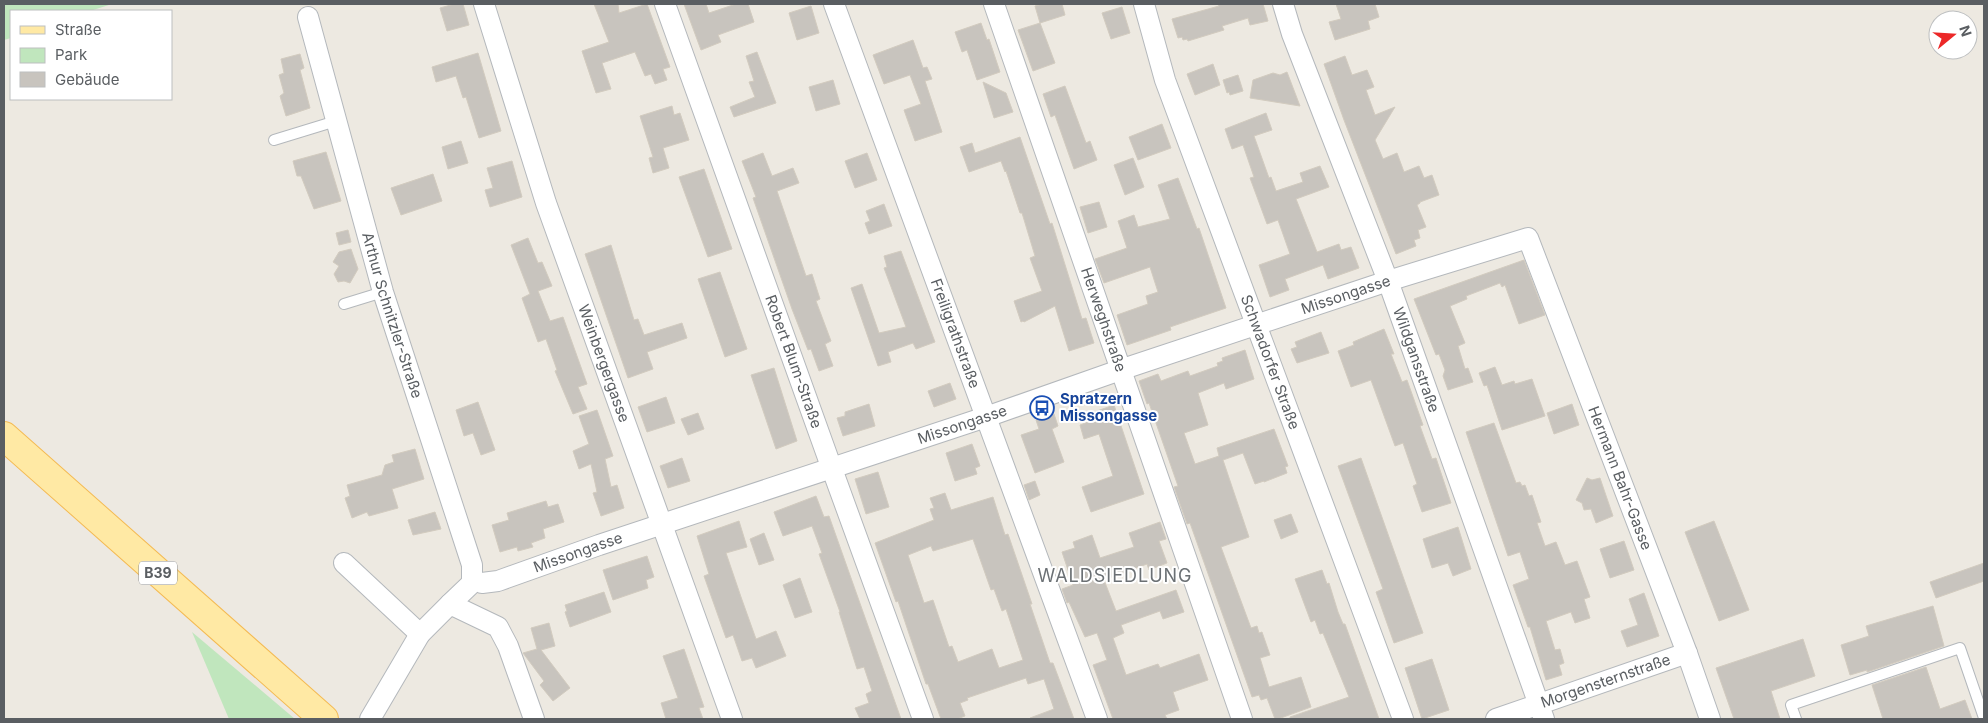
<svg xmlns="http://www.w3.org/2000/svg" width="1988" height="723" viewBox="0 0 1988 723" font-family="Inter,sans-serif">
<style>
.green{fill:#c0e6bd}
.building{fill:#c8c4be;stroke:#d2cbbf;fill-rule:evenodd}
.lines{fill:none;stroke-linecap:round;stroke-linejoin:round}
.service-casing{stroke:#b4b8bc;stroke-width:12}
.minor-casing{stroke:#b4b8bc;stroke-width:22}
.primary-casing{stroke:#f4ba53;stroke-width:30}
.service{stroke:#fff;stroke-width:10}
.minor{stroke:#fff;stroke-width:20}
.primary{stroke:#ffe9a4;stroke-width:28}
.labels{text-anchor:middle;stroke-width:4;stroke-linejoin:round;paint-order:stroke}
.shield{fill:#fff;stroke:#8c8e91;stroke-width:1}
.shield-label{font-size:14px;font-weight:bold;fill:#5a5e62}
.street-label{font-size:15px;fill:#5a5e62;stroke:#fff}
.transit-label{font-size:15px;font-weight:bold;fill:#164399;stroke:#fff;text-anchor:start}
.quarter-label{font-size:18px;letter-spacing:1px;fill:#6b7074;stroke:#fff}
</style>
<rect width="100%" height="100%" fill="#ede9e1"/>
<g class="green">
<polygon points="4,4 112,4 90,11 11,11 11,38 4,40"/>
<polygon points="192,632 295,719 229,719"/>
</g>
<g class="building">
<polygon points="454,4 463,4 469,25 447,31 440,8"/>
<polygon points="594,4 618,4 619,13 647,4 670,67 663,69 667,80 655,84 651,74 645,76 635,52 602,63 611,89 596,93 582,51 609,42"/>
<polygon points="684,4 706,4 709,13 736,4 748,4 754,22 718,35 721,42 701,50"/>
<polygon points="1043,4 1062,4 1065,15 1040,23 1035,6"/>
<polygon points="1218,4 1263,4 1268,21 1250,25 1248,18 1222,26 1224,30 1188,41 1187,39 1183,40 1182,37 1178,38 1172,19 1219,6"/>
<polygon points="1336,4 1375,4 1379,17 1368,21 1370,29 1335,40 1329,22 1341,19"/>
<polygon points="811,6 819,33 797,40 789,13"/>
<polygon points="1122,7 1130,33 1111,39 1102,13"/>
<polygon points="981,23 987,40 989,39 1000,72 977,80 967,50 962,52 955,32"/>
<polygon points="1040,23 1055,63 1033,71 1018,30"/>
<polygon points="913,40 923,68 927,67 932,79 925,81 942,132 915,141 904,110 921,104 910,75 884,84 873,55"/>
<polygon points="757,52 776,103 734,117 730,107 755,97 749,82 754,81 746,56"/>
<polygon points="478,53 501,131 479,138 466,97 463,98 456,76 436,82 432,67"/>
<polygon points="300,54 304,68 300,70 310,108 286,116 280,96 284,93 279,75 284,73 281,59"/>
<polygon points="1345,56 1352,75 1367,70 1374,87 1366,90 1375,115 1395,107 1375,140 1383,159 1397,153 1404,172 1419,166 1424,178 1432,175 1439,195 1420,202 1420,203 1417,205 1426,227 1418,230 1420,238 1414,240 1416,246 1396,254 1344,120 1324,64"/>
<polygon points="1213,64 1220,85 1195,95 1187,74"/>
<polygon points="1287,72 1300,106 1250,98 1253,80 1273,73 1280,75"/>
<polygon points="1238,75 1243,91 1230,95 1229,92 1227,93 1223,80"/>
<polygon points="833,80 840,104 816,111 809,87"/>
<polygon points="983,82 1006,93 1013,112 994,118"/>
<polygon points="1065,86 1086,143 1090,141 1097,160 1074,169 1055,115 1051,117 1043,94"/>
<polygon points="672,106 674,115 680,113 689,140 663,148 669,168 653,173 649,158 653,157 640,116"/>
<polygon points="1266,113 1272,130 1254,136 1269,178 1271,177 1276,191 1303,182 1300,173 1320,166 1329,187 1296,199 1317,252 1339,244 1341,250 1351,247 1359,268 1328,279 1323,265 1285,279 1289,290 1270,297 1259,265 1290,254 1278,220 1267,224 1250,178 1254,177 1243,145 1232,149 1225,129"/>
<polygon points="1162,124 1171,148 1138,160 1129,137"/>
<polygon points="1020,137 1050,224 1052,223 1082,319 1086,318 1094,343 1069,351 1055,306 1024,322 1023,321 1021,322 1014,301 1042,291 1030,258 1035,256 1022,213 1020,213 1006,171 1005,172 1001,161 969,172 960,147 972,143 975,153"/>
<polygon points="461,141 468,163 448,169 442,147"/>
<polygon points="326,152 341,201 314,209 301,176 297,176 293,161"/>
<polygon points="763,153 772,176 793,168 799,183 777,191 806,276 812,274 820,299 816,301 831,341 825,344 833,366 819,371 811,349 808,350 792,309 753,198 756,197 742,161"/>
<polygon points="867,153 877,180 855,188 845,161"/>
<polygon points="1133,158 1144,187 1125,195 1114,165"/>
<polygon points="512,161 522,197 490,207 485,190 493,188 487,168"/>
<polygon points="704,169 732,249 708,257 679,177"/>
<polygon points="433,174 442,201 401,215 391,188"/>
<polygon points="1178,178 1197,229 1199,228 1226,308 1170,327 1171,330 1127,345 1117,315 1148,304 1146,296 1158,292 1150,267 1104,283 1095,259 1127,248 1118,221 1134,215 1138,227 1170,219 1158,185"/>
<polygon points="1099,202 1107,227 1088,233 1080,207"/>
<polygon points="884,204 892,226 869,234 865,223 870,221 866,211"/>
<polygon points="348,230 351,242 339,245 336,233"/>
<polygon points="528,238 538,263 542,262 552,286 538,291 550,321 563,317 587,384 578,387 587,409 573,414 555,371 557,370 546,339 538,342 522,298 530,294 511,245"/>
<polygon points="611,245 634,320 638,319 644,335 682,323 687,338 647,352 653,369 628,378 585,254"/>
<polygon points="351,249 358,269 350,283 344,281 338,282 334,274 339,266 333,262 339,252"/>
<polygon points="901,251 935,342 916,349 913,343 888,352 891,362 878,366 851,288 862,284 879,333 906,327 884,268 887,267 884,256"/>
<polygon points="1524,260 1545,315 1519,324 1505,285 1502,287 1500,283 1466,296 1467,299 1450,306 1465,343 1458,346 1465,369 1468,368 1473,382 1448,390 1443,376 1445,370 1439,354 1436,355 1414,299"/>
<polygon points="720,272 747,349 725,357 698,279"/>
<polygon points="1384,329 1394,354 1391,354 1402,382 1407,380 1423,425 1420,426 1432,459 1436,458 1451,503 1422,512 1413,486 1417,484 1403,443 1395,446 1371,380 1351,387 1338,351 1354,345 1353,342"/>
<polygon points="1321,332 1329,353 1297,363 1291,349 1297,347 1295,342"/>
<polygon points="1245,350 1254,379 1226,389 1224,383 1198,393 1208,425 1184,433 1195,464 1219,456 1217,448 1274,429 1288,466 1285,467 1287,473 1264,482 1264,481 1255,484 1243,453 1223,460 1249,537 1221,547 1251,628 1257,626 1259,633 1262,632 1270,655 1260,658 1269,687 1301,677 1311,707 1278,719 1275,719 1267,698 1261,700 1259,695 1252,697 1190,523 1187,524 1174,487 1178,486 1149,403 1147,404 1139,381 1158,374 1161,381 1188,371 1190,376 1218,366 1217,363 1223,361 1222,358"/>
<polygon points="1495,367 1502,385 1514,381 1515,384 1532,379 1545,416 1502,430 1487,385 1484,386 1479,373"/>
<polygon points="774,368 797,441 776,449 751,375"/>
<polygon points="950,383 956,399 934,407 928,391"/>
<polygon points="666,397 675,423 647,432 638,407"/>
<polygon points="478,402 495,450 481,455 473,433 464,436 456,410"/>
<polygon points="869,404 875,426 843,436 837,418 845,416 845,412"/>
<polygon points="1572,404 1579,425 1554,434 1547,413"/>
<polygon points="1114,405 1144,494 1091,512 1082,487 1113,476 1099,434 1084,439 1080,425 1096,419 1094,412"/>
<polygon points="597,410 613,456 605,459 611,487 617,485 624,508 601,516 593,493 597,492 591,464 579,469 573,451 589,444 579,416"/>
<polygon points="698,413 704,429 688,435 681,419"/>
<polygon points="1054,414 1058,426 1052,429 1064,462 1035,473 1021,435 1039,429 1036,420"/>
<polygon points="1494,423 1516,483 1520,482 1522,486 1525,485 1529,496 1532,495 1541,522 1537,523 1545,546 1556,542 1565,565 1577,561 1590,597 1584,599 1590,618 1575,623 1571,612 1546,621 1555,650 1560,649 1564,663 1559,665 1562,675 1546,680 1530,627 1528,627 1513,585 1529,579 1520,552 1508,556 1466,432"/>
<polygon points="972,444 980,466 975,468 977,474 955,481 946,453"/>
<polygon points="415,449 424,479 392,489 398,508 369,516 367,512 352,518 345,498 350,496 347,485 382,475 385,465 394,462 392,455"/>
<polygon points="682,458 690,481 668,488 660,466"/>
<polygon points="1361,458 1423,633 1394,643 1376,592 1383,589 1338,466"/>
<polygon points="878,472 889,507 866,514 855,479"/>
<polygon points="1587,478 1592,480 1600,478 1613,516 1596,523 1591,509 1584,510 1582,503 1576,500"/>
<polygon points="1035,481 1040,495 1029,500 1024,485"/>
<path d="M945,493L951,510L993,497L1005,535L1008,534L1032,604H1030L1050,663H1053L1074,719H1031L1030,718L1054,709L1044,679L1028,684L1026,678L967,698L968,700L960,703L965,716L957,719H941L928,684H926L898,601L896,602L875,543L934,520L930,509L934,508L930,498ZM973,539L991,590L994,589L1002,611L1006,609L1023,660L999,668L992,649L958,662L952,646L949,647L933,600L924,603L908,555L931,546L933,551Z"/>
<polygon points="816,496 824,517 829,516 901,719 860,719 855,708 869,703 866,694 872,691 864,667 857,669 839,612 840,612 819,554 822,553 812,526 783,536 774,512"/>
<polygon points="546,501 548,507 558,504 564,522 543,529 545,538 531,543 533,547 518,551 517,547 500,552 492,525 509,520 507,513"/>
<polygon points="435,512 441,529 413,535 408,520"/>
<polygon points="1291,514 1298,532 1281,539 1274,520"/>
<polygon points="739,521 747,547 726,553 741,597 756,639 776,631 786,656 756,668 752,658 742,661 733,635 726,638 704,576 709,574 697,536"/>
<polygon points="1714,521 1749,610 1719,621 1685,532"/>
<polygon points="1160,522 1166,539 1159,541 1167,563 1149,570 1147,564 1104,580 1116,611 1176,590 1184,612 1163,619 1160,611 1121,625 1124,633 1113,638 1126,675 1158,664 1160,668 1199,654 1208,680 1173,692 1179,710 1165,715 1167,719 1113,719 1093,665 1107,660 1097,633 1085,637 1069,602 1067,603 1062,589 1073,585 1062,552 1075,548 1073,542 1092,535 1100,558 1134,547 1129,533"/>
<polygon points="1458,527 1471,569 1453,576 1448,563 1432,568 1423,539"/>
<polygon points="764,533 774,560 759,565 750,539"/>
<polygon points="1624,541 1634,570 1610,578 1600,549"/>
<polygon points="647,556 654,577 646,580 648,588 613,600 603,570"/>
<polygon points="1984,563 1984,581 1936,598 1930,582"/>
<polygon points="1322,570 1327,584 1329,583 1338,612 1343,624 1345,624 1379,719 1290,719 1290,717 1349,697 1323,633 1320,634 1315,620 1311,622 1295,579"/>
<polygon points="800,578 812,612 795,618 783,585"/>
<polygon points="604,592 611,612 570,627 565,612 567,611 565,605"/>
<polygon points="1644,593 1659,636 1627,647 1621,631 1638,625 1629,599"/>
<polygon points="1933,606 1944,646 1867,672 1867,670 1850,675 1841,645 1869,636 1866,626"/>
<polygon points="549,623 555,646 541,650 570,688 553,701 540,685 544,681 523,653 537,649 531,628"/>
<polygon points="1803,639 1815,676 1771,691 1780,719 1734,719 1716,668"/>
<polygon points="684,649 704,707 699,708 703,719 666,719 661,703 678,698 663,656"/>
<polygon points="1432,659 1449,710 1422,719 1405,668"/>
<polygon points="1926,667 1940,709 1965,700 1972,719 1883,719 1872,685"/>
</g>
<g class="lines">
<g class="service-casing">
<g id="service">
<polyline points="274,140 336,121"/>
<polyline points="344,304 383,292"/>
<polyline points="1796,719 1791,705 1960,648 1984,718"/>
</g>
</g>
<g class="minor-casing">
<g id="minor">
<path id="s1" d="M484,4L546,203L732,719"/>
<path id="s2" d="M665,4L832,469L923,719"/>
<path id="s3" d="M834,4L1097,719"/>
<path id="s4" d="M994,4L1242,719"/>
<path id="s5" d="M1144,4L1165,80L1403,719"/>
<path id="s6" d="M1283,4L1292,34L1388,281L1544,719"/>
<path id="s7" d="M308,17L383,292L472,565V583L450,604"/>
<polyline points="344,563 420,634"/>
<path id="s8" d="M482,583L498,581L599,545L986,417L1120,370L1388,281L1528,238L1687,653L1710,719"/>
<polyline points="370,719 420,634 450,604 498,627 508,646 534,719"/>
<path id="s9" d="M1496,719L1687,653"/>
</g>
</g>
<g class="primary-casing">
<polyline id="primary" points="4,436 324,719"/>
</g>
<use href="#service" class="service"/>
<use href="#minor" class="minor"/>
<use href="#primary" class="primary"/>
</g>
<defs>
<g id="bus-ring" transform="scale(1.25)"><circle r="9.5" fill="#fff" stroke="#1a4fb4" stroke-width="1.5"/><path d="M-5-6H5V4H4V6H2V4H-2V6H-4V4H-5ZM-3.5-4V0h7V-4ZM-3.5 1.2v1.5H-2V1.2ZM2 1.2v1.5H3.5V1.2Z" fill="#1a4fb4"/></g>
</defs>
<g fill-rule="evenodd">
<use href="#bus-ring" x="1042" y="408"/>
</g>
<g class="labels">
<rect class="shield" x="139" y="561.5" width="38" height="23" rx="4"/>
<g class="shield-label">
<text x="158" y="578">B39</text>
</g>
<g class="street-label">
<text dy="5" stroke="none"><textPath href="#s8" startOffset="911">Missongasse</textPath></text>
<text dy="5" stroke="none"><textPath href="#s7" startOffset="310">Arthur Schnitzler-Straße</textPath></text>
<text dy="5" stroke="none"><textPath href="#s4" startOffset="334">Herweghstraße</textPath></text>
<text dy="5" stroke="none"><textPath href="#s3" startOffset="351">Freiligrathstraße</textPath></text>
<text dy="5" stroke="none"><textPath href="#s6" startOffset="380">Wildgansstraße</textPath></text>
<text dy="5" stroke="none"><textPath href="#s2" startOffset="380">Robert Blum-Straße</textPath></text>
<text dy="5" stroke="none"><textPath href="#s5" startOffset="380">Schwadorfer Straße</textPath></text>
<text dy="5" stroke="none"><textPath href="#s1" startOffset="379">Weinbergergasse</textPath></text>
<text dy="5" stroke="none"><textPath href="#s8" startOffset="506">Missongasse</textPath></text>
<text dy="5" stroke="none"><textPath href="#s8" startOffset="1359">Hermann Bahr-Gasse</textPath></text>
<text dy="5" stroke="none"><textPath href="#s8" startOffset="101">Missongasse</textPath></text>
<text dy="5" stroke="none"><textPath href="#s9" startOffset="116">Morgensternstraße</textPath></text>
</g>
<g class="transit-label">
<text x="1060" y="404">Spratzern<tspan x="1060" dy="17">Missongasse</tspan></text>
</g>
<g class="quarter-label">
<text x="1115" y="582">WALDSIEDLUNG</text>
</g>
</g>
<rect width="1988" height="723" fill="none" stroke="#5a5e62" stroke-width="10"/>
<rect x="10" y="10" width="162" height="90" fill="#ffffff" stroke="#bdbfc0"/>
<rect x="20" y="26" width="25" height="8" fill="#ffe9a4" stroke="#bdbfc0"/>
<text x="55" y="35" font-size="15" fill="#5a5e62">Straße</text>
<rect x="20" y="48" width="25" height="15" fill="#c0e6bd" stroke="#bdbfc0"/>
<text x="55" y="60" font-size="15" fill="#5a5e62">Park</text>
<rect x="20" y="72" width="25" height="15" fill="#c8c4be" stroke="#bdbfc0"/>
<text x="55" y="85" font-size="15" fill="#5a5e62">Gebäude</text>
<g transform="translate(1953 35) rotate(72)"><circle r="24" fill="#ffffff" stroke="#bdbfc0"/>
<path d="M0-4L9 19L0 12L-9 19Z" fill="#ec2828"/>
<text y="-8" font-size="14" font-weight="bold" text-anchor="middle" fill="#5a5e62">N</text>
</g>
</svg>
